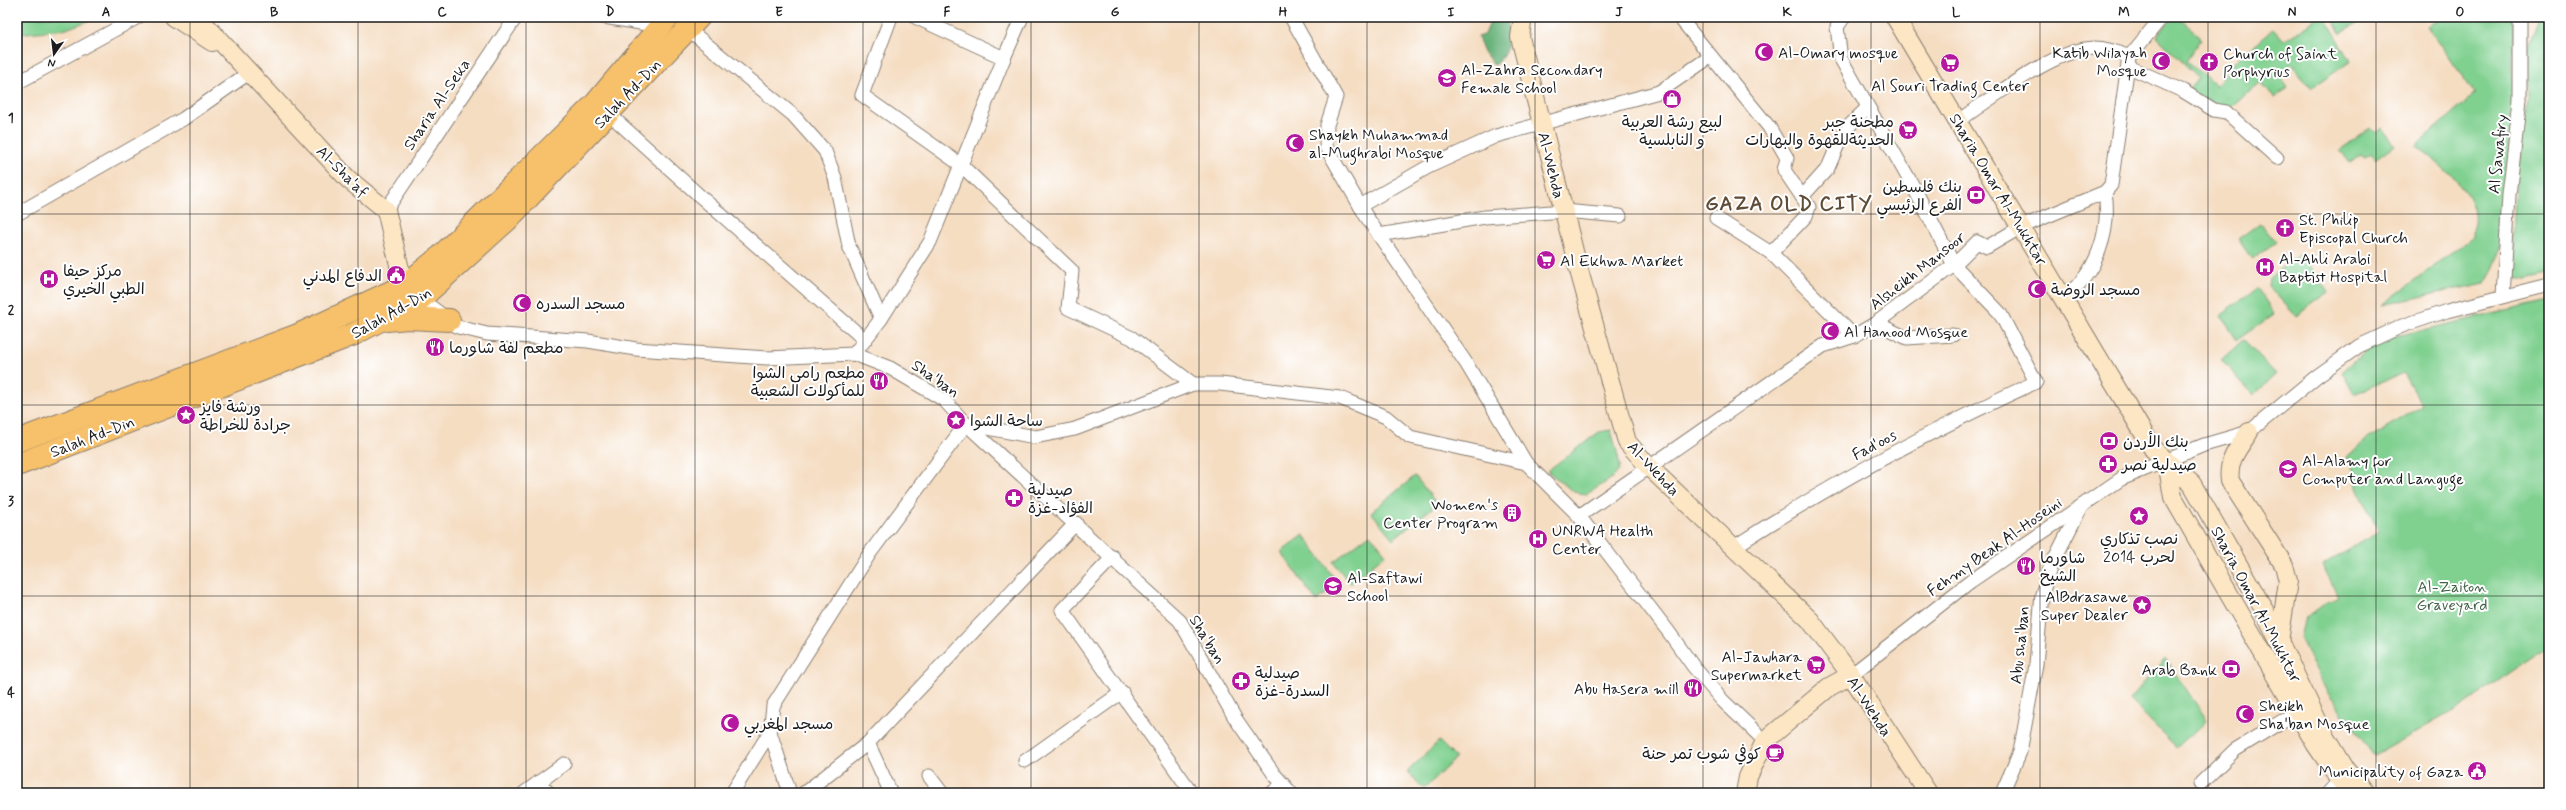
<svg xmlns="http://www.w3.org/2000/svg" width="2566" height="810" viewBox="0 0 2566 810" font-family="Mynerve,'Playpen Sans Arabic',sans-serif">
<style>
.green{fill:#80d090;stroke:#4e7656}
.forest{fill:#68b27a;stroke:#42674b}
.lines{fill:none;stroke-linecap:round;stroke-linejoin:round}
.street-casing{stroke:#887c6f;stroke-width:15}
.secondary-casing{stroke:#887c6f;stroke-width:20}
.highway-casing{stroke:#887c6f;stroke-width:24}
.street{stroke:#fff;stroke-width:13}
.secondary{stroke:#fce6c4;stroke-width:18}
.highway{stroke:#f7c06b;stroke-width:22}
.grid{fill:none;stroke:#1c1c1c;stroke-width:1;stroke-opacity:0.55}
.labels{text-anchor:middle;stroke-width:4;stroke-linejoin:round;paint-order:stroke}
.poi-label{font-size:16px;fill:#1c1c1c;stroke:#fff;text-anchor:start}
.street-label{font-size:16px;fill:#1c1c1c;stroke:#fff}
.park-label{font-size:16px;fill:#44644a;stroke:#fff}
.district-label{font-size:20px;font-weight:bold;letter-spacing:1px;fill:#604d38;stroke:#fff}
.neatline{fill:none;stroke:#1c1c1c;stroke-width:1.5}
.grid-label{font-size:13px;text-anchor:middle;font-weight:bold;fill:#1c1c1c}
</style>
<rect width="100%" height="100%" fill="#fff"/>
<filter id="ink" filterUnits="userSpaceOnUse"><feTurbulence type="fractalNoise" baseFrequency=".025" numOctaves="2"/><feDisplacementMap in="SourceGraphic" scale="8" xChannelSelector="R" yChannelSelector="G"/><feConvolveMatrix kernelMatrix="1 2 1 2 8 2 1 2 1" color-interpolation-filters="sRGB"/></filter>
<filter id="wash" filterUnits="userSpaceOnUse"><feTurbulence type="fractalNoise" baseFrequency=".012" numOctaves="4" result="noise"/><feDisplacementMap in="SourceGraphic" scale="16" xChannelSelector="R" yChannelSelector="G"/><feGaussianBlur stdDeviation="0.9" result="paint"/><feColorMatrix in="noise" values="0 0 0 0 0 0 0 0 0 0 0 0 0 0 0 0 0 1.4 0 .05"/><feComposite in="paint" operator="in"/></filter>
<g filter="url(#wash)">
<rect width="100%" height="100%" fill="#f5ddc2"/>
<g class="green">
<polygon points="17,17 99,17 66,29 17,34"/>
<polygon points="2172,17 2177,17 2200,36 2201,40 2186,61 2216,85 2232,64 2273,29 2284,41 2319,17 2325,17 2351,61 2312,88 2291,64 2279,76 2287,88 2275,98 2261,82 2228,110 2188,91 2198,77 2157,37"/>
<polygon points="2332,17 2369,17 2340,33"/>
<path d="M2444,17H2513V100L2500,244L2494,267L2485,283L2382,305L2473,237C2473,229 2475,220 2474,213C2470,186 2436,162 2416,146L2475,94L2427,26Z"/>
<polygon points="2539,17 2549,17 2549,276 2526,281 2517,279 2512,272 2515,192 2528,99 2528,46"/>
<polygon points="2370,128 2375,133 2382,128 2395,145 2376,159 2371,152 2364,157 2362,154 2350,163 2340,150"/>
<polygon points="2260,223 2276,242 2252,259 2238,239"/>
<polygon points="2300,253 2329,292 2296,316 2268,286 2269,278"/>
<polygon points="2257,289 2274,314 2237,340 2220,315"/>
<polygon points="2549,301 2549,646 2460,707 2374,756 2327,692 2300,638 2305,617 2338,596 2322,565 2379,531 2364,502 2347,457 2363,442 2422,405 2404,373 2354,394 2342,372 2363,353 2396,336"/>
<polygon points="2243,340 2276,374 2254,395 2221,360"/>
<path d="M1611,430C1623,476 1627,469 1587,494L1574,492L1547,471L1599,432Z"/>
<polygon points="1415,476 1437,504 1393,539 1371,512"/>
<polygon points="1370,534 1386,554 1350,583 1333,562"/>
<polygon points="1304,535 1339,585 1316,601 1281,552"/>
<polygon points="2165,658 2207,720 2176,748 2129,700"/>
<polygon points="1439,741 1456,758 1424,789 1407,772"/>
</g>
<path class="forest" d="M1506,17C1509,37 1511,52 1494,65L1484,52L1478,37L1485,34L1492,18Z"/>
</g>
<g filter="url(#ink)">
<g class="lines">
<g class="street-casing">
<g id="street">
<polyline points="604,17 659,26"/>
<polyline points="891,17 862,95 961,165 1072,271 1068,308 1132,338 1193,384"/>
<polyline points="1291,17 1336,97 1327,125 1326,147 1366,216 1466,363 1526,463"/>
<polyline points="1679,17 1769,127 1787,158 1784,170 1809,207 1806,216 1771,253"/>
<polyline points="689,30 793,115 825,151 835,178 849,246 881,319"/>
<polyline points="1004,58 1022,17"/>
<polyline points="2129,67 2183,91 2214,110 2226,112 2277,158"/>
<polyline points="17,83 138,17"/>
<polyline points="608,113 701,197 865,340"/>
<path d="M1958,121C1991,99 2054,49 2094,48C2106,48 2118,52 2129,57"/>
<polyline points="1802,197 1828,168 1839,142 1850,125 1867,108"/>
<polyline points="1360,206 1428,167 1496,136 1659,92 1710,57"/>
<polyline points="386,210 516,17"/>
<polyline points="17,214 183,119 250,72"/>
<polyline points="1716,218 1771,253 1854,336"/>
<polyline points="1379,235 1485,217 1564,211 1620,216"/>
<polyline points="415,295 458,327 487,334 588,341 636,349 767,358 854,354 890,368 944,400 966,424 1180,621 1235,718 1274,774 1291,793"/>
<polyline points="2503,296 2509,195 2520,99 2520,17"/>
<path d="M2064,297C2097,274 2111,231 2105,192"/>
<polyline points="1876,323 1907,338 1953,335"/>
<polyline points="854,354 881,319 930,242 1004,58 915,17"/>
<polyline points="1579,516 1823,346 1854,336 1876,323 1954,265 1977,242 1987,247 2021,227 2105,192 2111,185 2129,57 2162,17"/>
<path d="M1734,547C1831,484 1931,430 2036,382L2000,313L1954,265L1914,188L1841,59L1837,27L1844,17"/>
<polyline points="1113,557 1062,610 1192,793"/>
<polyline points="1851,675 1971,581 2121,479 2204,445 2249,432 2317,376 2359,346 2402,326 2447,311 2549,285"/>
<polyline points="868,743 891,793"/>
<polyline points="1025,761 1122,692"/>
<polyline points="929,776 942,793"/>
<polyline points="538,782 549,793"/>
<polyline points="2201,783 2235,750 2297,712"/>
<polyline points="524,793 564,764"/>
<polyline points="732,793 770,732"/>
<polyline points="790,793 770,732 773,706 870,553 966,424 1035,437 1075,429 1193,384 1220,384 1340,398 1386,417 1410,437 1526,463 1579,516 1668,631 1693,666 1722,700 1765,741"/>
<polyline points="804,793 868,743 1076,523"/>
<polyline points="1272,793 1283,784"/>
<polyline points="2002,793 2020,752 2036,665 2042,594 2050,568 2081,507"/>
<polyline points="2329,793 2340,781"/>
</g>
</g>
<g class="secondary-casing">
<g id="secondary">
<polyline points="174,17 212,42"/>
<polyline points="198,17 348,179 386,210 404,286"/>
<polyline points="1523,17 1520,37 1578,267 1627,442 1648,466 1810,620 1851,675 1928,793"/>
<polyline points="1895,17 2153,449 2192,484 2262,606 2321,728 2346,769 2366,793"/>
<path d="M2249,432C2238,449 2227,460 2230,481L2284,565L2288,581L2279,642"/>
<polyline points="2167,461 2173,497 2316,745 2349,793"/>
<polyline points="1745,793 1748,777 1765,741 1829,687 1851,675"/>
</g>
</g>
<g class="highway-casing">
<g id="highway">
<polyline points="387,320 407,318 449,320"/>
<polyline points="17,441 298,335 404,286 441,256 596,103 668,17"/>
<polyline points="17,465 354,334 420,299 508,219 699,17"/>
</g>
</g>
<use href="#street" class="street"/>
<use href="#secondary" class="secondary"/>
<use href="#highway" class="highway"/>
</g>
</g>
<path class="grid" d="M190,17V793M358,17V793M526,17V793M695,17V793M863,17V793M1031,17V793M1199,17V793M1367,17V793M1535,17V793M1703,17V793M1871,17V793M2040,17V793M2208,17V793M2376,17V793M17,214H2549M17,405H2549M17,596H2549"/>
<defs>
<g id="mosque-disc" transform="scale(1)"><circle r="9.5" fill="#b5179e" stroke="#fff"/><path d="M3.5-4.9A6 6 0 1 0 3.5 4.9A5 5 0 1 1 3.5-4.9Z" fill="#fff"/></g>
<g id="church-disc" transform="scale(1)"><circle r="9.5" fill="#b5179e" stroke="#fff"/><path d="M-1.2-6h2.4v3.5h3.3v2.4h-3.3V6h-2.4V-.1h-3.3v-2.4h3.3Z" fill="#fff"/></g>
<g id="supermarket-disc" transform="scale(1)"><circle r="9.5" fill="#b5179e" stroke="#fff"/><path d="M-6-5.5h2.5l.6 2H6L4.5 2H-2.5L-4.4-4H-6ZM-1.5 3.2a1.3 1.3 0 1 0 .1 0ZM3 3.2a1.3 1.3 0 1 0 .1 0Z" fill="#fff"/></g>
<g id="school-disc" transform="scale(1)"><circle r="9.5" fill="#b5179e" stroke="#fff"/><path d="M0-5L7-2L0 1L-7-2ZM-4 1L0 2.5L4 1V4Q0 6-4 4Z" fill="#fff"/></g>
<g id="shop-disc" transform="scale(1)"><circle r="9.5" fill="#b5179e" stroke="#fff"/><path d="M-5-2.5h2.3a2.7 3.5 0 0 1 5.4 0H5L5.5 6h-11ZM-1.5-2.5h3a1.5 2.3 0 0 0-3 0Z" fill="#fff"/></g>
<g id="bank-disc" transform="scale(1)"><circle r="9.5" fill="#b5179e" stroke="#fff"/><path d="M-6-4H6V4H-6ZM0-2.3a2.3 2.3 0 1 0 0 4.6a2.3 2.3 0 1 0 0-4.6Z" fill="#fff"/></g>
<g id="hospital-disc" transform="scale(1)"><circle r="9.5" fill="#b5179e" stroke="#fff"/><path d="M-5-5h3v3.5h4V-5h3V5h-3V1.5h-4V5h-3Z" fill="#fff"/></g>
<g id="civic-disc" transform="scale(1)"><circle r="9.5" fill="#b5179e" stroke="#fff"/><path d="M-.6-6.5H3V-4.5H.6V-3L4-1V1h2V6H-6V1h2V-1L-.6-3ZM-1.2 2.5V6h2.4V2.5Z" fill="#fff"/></g>
<g id="restaurant-disc" transform="scale(1)"><circle r="9.5" fill="#b5179e" stroke="#fff"/><path d="M-5-6h1v4h1v-4h1v4h1v-4h1v5L-1.5 .5V6h-2V.5L-5-1ZM5-6V6H3V1.5H1.5Q1.5-4 5-6Z" fill="#fff"/></g>
<g id="sight-disc" transform="scale(1)"><circle r="9.5" fill="#b5179e" stroke="#fff"/><path d="M0-6L1.8-2.2L6-1.7L2.9 1.2L3.7 5.4L0 3.3L-3.7 5.4L-2.9 1.2L-6-1.7L-1.8-2.2Z" fill="#fff"/></g>
<g id="pharmacy-disc" transform="scale(1)"><circle r="9.5" fill="#b5179e" stroke="#fff"/><path d="M-2-6h4v4h4v4h-4v4h-4v-4h-4v-4h4Z" fill="#fff"/></g>
<g id="building-disc" transform="scale(1)"><circle r="9.5" fill="#b5179e" stroke="#fff"/><path d="M-4-6H4V6H1V3H-1V6H-4ZM-2.5-4.3h1.7v1.8h-1.7ZM.8-4.3h1.7v1.8H.8ZM-2.5-1h1.7V.8h-1.7ZM.8-1h1.7V.8H.8Z" fill="#fff"/></g>
<g id="cafe-disc" transform="scale(1)"><circle r="9.5" fill="#b5179e" stroke="#fff"/><path d="M-5.5-4.5H6V0H3Q3 3.5 0 3.5H-2.5Q-5.5 3.5-5.5 0ZM3-3.2v2h1.7v-2ZM-6 4.5H4V6H-6Z" fill="#fff"/></g>
</defs>
<g fill-rule="evenodd">
<use href="#mosque-disc" x="1764" y="52"/>
<use href="#mosque-disc" x="2161" y="61"/>
<use href="#church-disc" x="2209" y="62"/>
<use href="#supermarket-disc" x="1950" y="63"/>
<use href="#school-disc" x="1447" y="78"/>
<use href="#shop-disc" x="1672" y="99"/>
<use href="#supermarket-disc" x="1908" y="130"/>
<use href="#mosque-disc" x="1295" y="143"/>
<use href="#bank-disc" x="1976" y="195"/>
<use href="#church-disc" x="2285" y="228"/>
<use href="#supermarket-disc" x="1546" y="260"/>
<use href="#hospital-disc" x="2265" y="267"/>
<use href="#civic-disc" x="396" y="275"/>
<use href="#hospital-disc" x="49" y="279"/>
<use href="#mosque-disc" x="2037" y="289"/>
<use href="#mosque-disc" x="522" y="303"/>
<use href="#mosque-disc" x="1830" y="331"/>
<use href="#restaurant-disc" x="435" y="347"/>
<use href="#restaurant-disc" x="879" y="381"/>
<use href="#sight-disc" x="186" y="415"/>
<use href="#sight-disc" x="956" y="420"/>
<use href="#bank-disc" x="2109" y="441"/>
<use href="#pharmacy-disc" x="2108" y="464"/>
<use href="#school-disc" x="2288" y="469"/>
<use href="#pharmacy-disc" x="1014" y="498"/>
<use href="#building-disc" x="1512" y="513"/>
<use href="#sight-disc" x="2139" y="516"/>
<use href="#hospital-disc" x="1538" y="539"/>
<use href="#restaurant-disc" x="2026" y="566"/>
<use href="#school-disc" x="1333" y="586"/>
<use href="#sight-disc" x="2142" y="605"/>
<use href="#supermarket-disc" x="1816" y="665"/>
<use href="#bank-disc" x="2231" y="669"/>
<use href="#pharmacy-disc" x="1241" y="681"/>
<use href="#restaurant-disc" x="1693" y="688"/>
<use href="#mosque-disc" x="2245" y="714"/>
<use href="#mosque-disc" x="730" y="723"/>
<use href="#cafe-disc" x="1775" y="753"/>
<use href="#civic-disc" x="2477" y="771"/>
</g>
<g class="labels">
<g class="poi-label">
<text x="1778" y="58">Al-Omary mosque</text>
<text x="2147" y="58" text-anchor="end">Katib Wilayah<tspan x="2147" dy="18">Mosque</tspan></text>
<text x="2223" y="59">Church of Saint<tspan x="2223" dy="18">Porphyrius</tspan></text>
<text x="1461" y="75">Al-Zahra Secondary<tspan x="1461" dy="18">Female School</tspan></text>
<text x="1950" y="91" text-anchor="middle">Al Souri Trading Center</text>
<text x="1672" y="127" text-anchor="middle">لبيع رشة العربية<tspan x="1672" dy="18">و النابلسية</tspan></text>
<text x="1894" y="127" text-anchor="end">مطحنة جبر<tspan x="1894" dy="18">الحديثةللقهوة والبهارات</tspan></text>
<text x="1309" y="140">Shaykh Muhammad<tspan x="1309" dy="18">al-Mughrabi Mosque</tspan></text>
<text x="1962" y="192" text-anchor="end">بنك فلسطين<tspan x="1962" dy="18">الفرع الرئيسي</tspan></text>
<text x="2299" y="225">St. Philip<tspan x="2299" dy="18">Episcopal Church</tspan></text>
<text x="2279" y="264">Al-Ahli Arabi<tspan x="2279" dy="18">Baptist Hospital</tspan></text>
<text x="1560" y="266">Al Ekhwa Market</text>
<text x="63" y="276">مركز حيفا<tspan x="63" dy="18">الطبي الخيري</tspan></text>
<text x="382" y="281" text-anchor="end">الدفاع المدني</text>
<text x="2051" y="295">مسجد الروضة</text>
<text x="536" y="309">مسجد السدره</text>
<text x="1844" y="337">Al Hanood Mosque</text>
<text x="449" y="353">مطعم لفة شاورما</text>
<text x="865" y="378" text-anchor="end">مطعم رامي الشوا<tspan x="865" dy="18">للمأكولات الشعبية</tspan></text>
<text x="200" y="412">ورشة فايز<tspan x="200" dy="18">جرادة للخراطة</tspan></text>
<text x="970" y="426">ساحة الشوا</text>
<text x="2123" y="447">بنك الأردن</text>
<text x="2302" y="466">Al-Alamy for<tspan x="2302" dy="18">Computer and Languge</tspan></text>
<text x="2122" y="470">صيدلية نصر</text>
<text x="1028" y="495">صيدلية<tspan x="1028" dy="18">الفؤاد-غزة</tspan></text>
<text x="1498" y="510" text-anchor="end">Women's<tspan x="1498" dy="18">Center Program</tspan></text>
<text x="1552" y="536">UNRWA Health<tspan x="1552" dy="18">Center</tspan></text>
<text x="2139" y="544" text-anchor="middle">نصب تذكاري<tspan x="2139" dy="18">لحرب 2014</tspan></text>
<text x="2040" y="563">شاورما<tspan x="2040" dy="18">الشيخ</tspan></text>
<text x="1347" y="583">Al-Saftawi<tspan x="1347" dy="18">School</tspan></text>
<text x="2128" y="602" text-anchor="end">AlBdrasawe<tspan x="2128" dy="18">Super Dealer</tspan></text>
<text x="1802" y="662" text-anchor="end">Al-Jawhara<tspan x="1802" dy="18">Supermarket</tspan></text>
<text x="2217" y="675" text-anchor="end">Arab Bank</text>
<text x="1255" y="678">صيدلية<tspan x="1255" dy="18">السدرة-غزة</tspan></text>
<text x="1679" y="694" text-anchor="end">Abu Hasera mill</text>
<text x="2259" y="711">Sheikh<tspan x="2259" dy="18">Sha'ban Mosque</tspan></text>
<text x="744" y="729">مسجد المغربي</text>
<text x="1761" y="759" text-anchor="end">كوفي شوب تمر حنة</text>
<text x="2463" y="777" text-anchor="end">Municipality of Gaza</text>
</g>
<g class="street-label">
<text transform="translate(627 93) rotate(-46)" y="6">Salah Ad-Din</text>
<text transform="translate(436 104) rotate(-56)" y="6">Sharia Al-Seka</text>
<text transform="translate(2497 154) rotate(-84)" y="6">Al Sawafiry</text>
<text transform="translate(1552 165) rotate(76)" y="6">Al-Wehda</text>
<text transform="translate(343 171) rotate(45)" y="6">Al-Sha'af</text>
<text transform="translate(1999 189) rotate(59)" y="6">Sharia Omar Al-Mukhtar</text>
<text transform="translate(1917 270) rotate(-38)" y="6">Alsheikh Mansoor</text>
<text transform="translate(391 312) rotate(-29)" y="6">Salah Ad-Din</text>
<text transform="translate(936 378) rotate(35)" y="6">Sha'ban</text>
<text transform="translate(92 436) rotate(-21)" y="6">Salah Ad-Din</text>
<text transform="translate(1874 444) rotate(-28)" y="6">Fad'oos</text>
<text transform="translate(1654 468) rotate(47)" y="6">Al-Wehda</text>
<text transform="translate(1994 546) rotate(-35)" y="6">Fehmy Beak Al-Hoseini</text>
<text transform="translate(2257 604) rotate(62)" y="6">Sharia Omar Al-Mukhtar</text>
<text transform="translate(1208 639) rotate(59)" y="6">Sha'ban</text>
<text transform="translate(2019 645) rotate(-84)" y="6">Abu sha'ban</text>
<text transform="translate(1870 706) rotate(57)" y="6">Al-Wehda</text>
</g>
<g class="park-label">
<text x="2452" y="592">Al-Zaiton<tspan x="2452" dy="18">Graveyard</tspan></text>
</g>
<g class="district-label">
<text x="1789" y="210">GAZA OLD CITY</text>
</g>
</g>
<rect width="2566" height="810" fill="none" stroke="#fff" stroke-width="44"/>
<g transform="translate(54 54) rotate(194)" stroke="#ffffff" stroke-width="3" paint-order="stroke">
<path d="M0-3L7 15L0 10L-7 15Z" fill="#1c1c1c"/>
<text y="-6" font-size="11" font-weight="bold" text-anchor="middle" fill="#1c1c1c">N</text>
</g>
<rect x="22" y="22" width="2522" height="766" class="neatline"/>
<g class="grid-label">
<text x="106" y="16">A</text>
<text x="274" y="16">B</text>
<text x="442" y="16">C</text>
<text x="610" y="16">D</text>
<text x="779" y="16">E</text>
<text x="947" y="16">F</text>
<text x="1115" y="16">G</text>
<text x="1283" y="16">H</text>
<text x="1451" y="16">I</text>
<text x="1619" y="16">J</text>
<text x="1787" y="16">K</text>
<text x="1956" y="16">L</text>
<text x="2124" y="16">M</text>
<text x="2292" y="16">N</text>
<text x="2460" y="16">O</text>
<text x="11" y="122">1</text>
<text x="11" y="314">2</text>
<text x="11" y="505">3</text>
<text x="11" y="697">4</text>
</g>
</svg>
